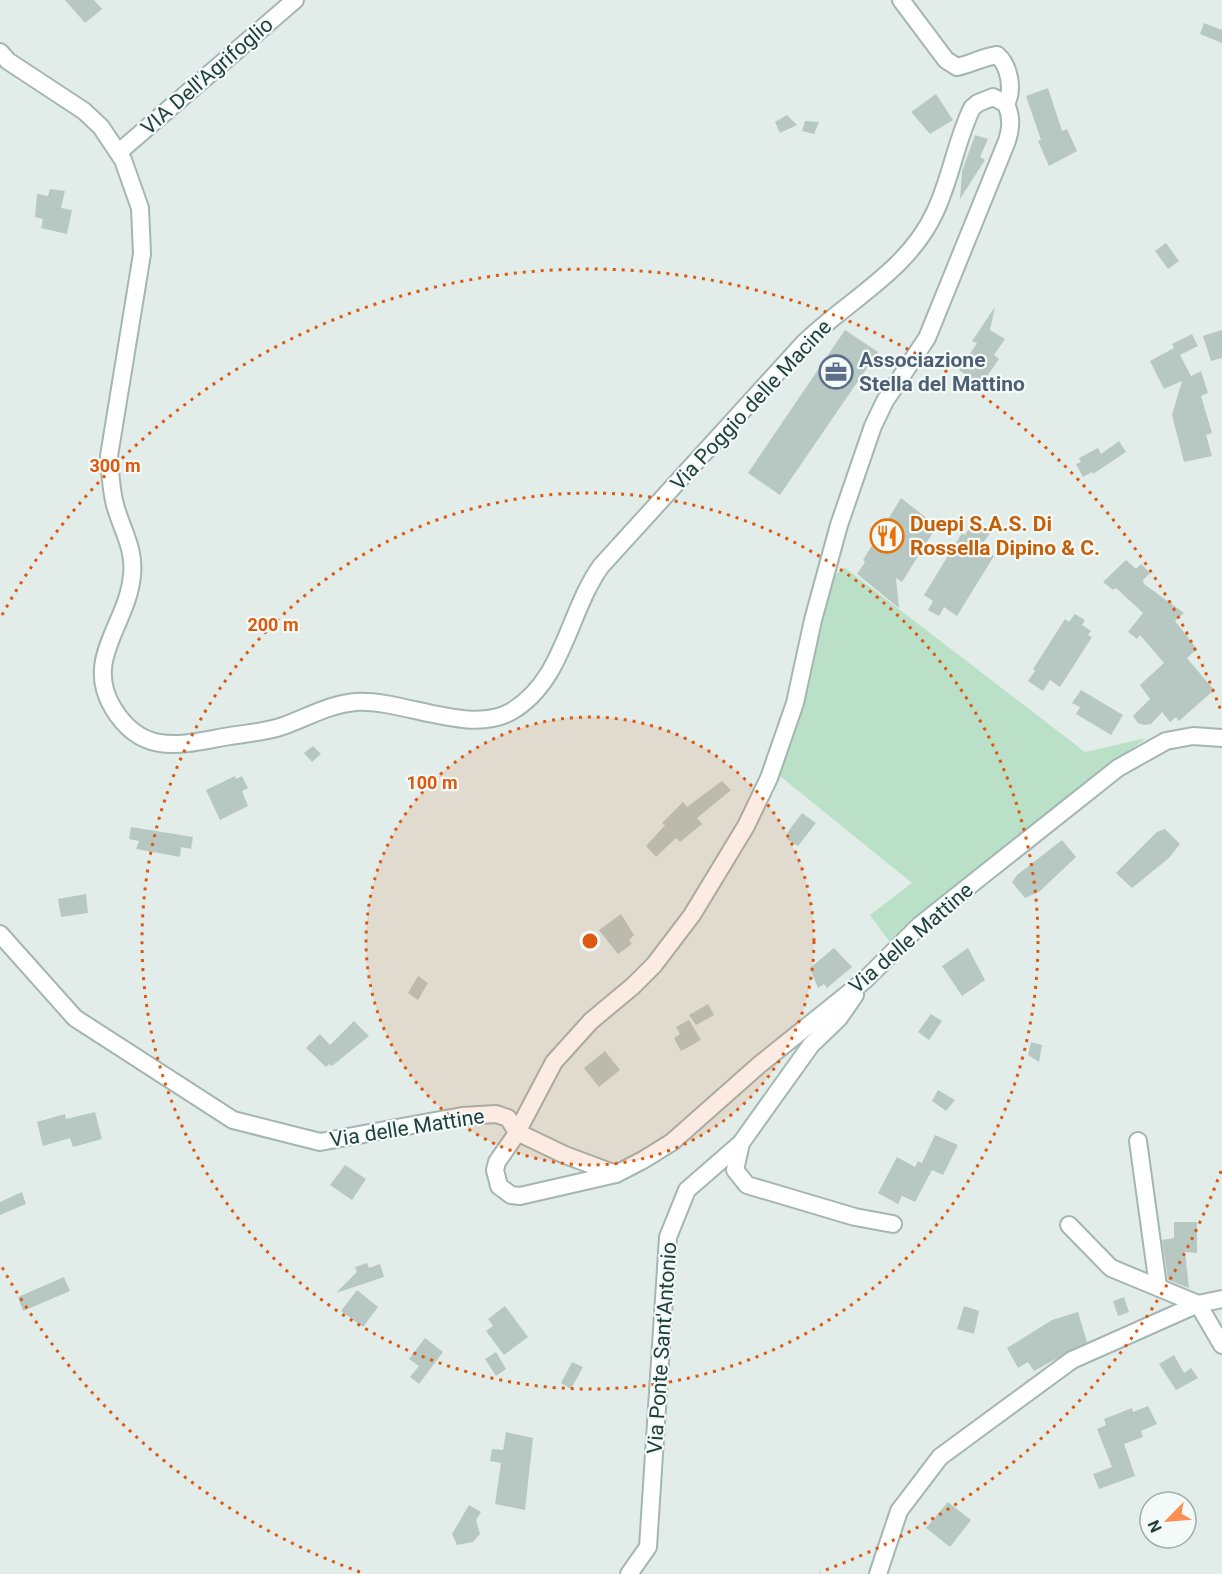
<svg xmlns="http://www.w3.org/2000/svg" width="1222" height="1574" viewBox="0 0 1222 1574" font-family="Roboto,sans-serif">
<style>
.green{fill:#bae0c8}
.building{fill:#b7c8c3}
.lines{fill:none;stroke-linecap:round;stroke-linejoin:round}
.minor-casing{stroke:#a4b6b2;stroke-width:20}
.minor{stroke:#fff;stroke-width:16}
.ring{fill:none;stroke:#de580e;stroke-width:3;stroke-dasharray:3 6}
.labels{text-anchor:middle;stroke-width:4.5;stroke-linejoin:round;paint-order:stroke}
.street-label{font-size:21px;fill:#21403b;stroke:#f3faf7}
.service-label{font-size:21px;font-weight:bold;fill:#4e5e75;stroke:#f3faf7;text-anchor:start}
.food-label{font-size:21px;font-weight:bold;fill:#c56008;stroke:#f3faf7;text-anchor:start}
.centre{fill:#de580e;stroke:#f3faf7;stroke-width:3}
.ring-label{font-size:18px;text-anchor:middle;font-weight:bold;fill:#de580e;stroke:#f3faf7;stroke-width:4.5;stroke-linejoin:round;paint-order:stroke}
</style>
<rect width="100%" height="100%" fill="#e2edea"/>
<polygon class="green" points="844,567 1085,752 1146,738 889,941 870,915 912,883 780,776 829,581"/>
<g class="building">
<polygon points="65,0 94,0 102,9 85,23"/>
<polygon points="1204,23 1222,30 1222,43 1200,34"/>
<polygon points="1048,88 1062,131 1067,129 1077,151 1049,166 1038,141 1041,140 1026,96"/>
<polygon points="936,94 953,120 930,134 911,112"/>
<polygon points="787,115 797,125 780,133 775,122"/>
<polygon points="805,121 819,122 814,134 802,131"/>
<polygon points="975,135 988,139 980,157 985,160 960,199 962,171"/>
<polygon points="50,189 65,191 61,208 72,210 67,234 41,228 43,219 35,217 37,194 48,196"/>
<polygon points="1166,243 1179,261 1168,269 1155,251"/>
<polygon points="995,307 990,330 1005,339 994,355 999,359 981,385 959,370 977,343 972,341"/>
<polygon points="845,330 878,352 780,495 748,473"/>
<polygon points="1222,330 1222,358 1211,361 1203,336"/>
<polygon points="1192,334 1198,346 1180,355 1191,376 1201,371 1208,393 1201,396 1212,433 1206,435 1212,456 1184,462 1172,415 1182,381 1164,389 1150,361 1174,348 1172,344"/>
<polygon points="1119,441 1126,452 1093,474 1092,472 1083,477 1076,464 1081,462 1079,458 1098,448 1101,454"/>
<polygon points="901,498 937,526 902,582 896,578 899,608 857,574 865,562 863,560"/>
<polygon points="974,521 991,532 980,547 994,556 957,616 944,607 939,616 928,610 933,601 924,595 962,533 965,535"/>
<polygon points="1126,560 1136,569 1141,564 1150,573 1143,580 1144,584 1184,613 1175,621 1197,649 1187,658 1214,690 1179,721 1176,717 1170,722 1162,712 1151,724 1144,725 1138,723 1133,716 1150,699 1140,685 1164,663 1140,635 1137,639 1128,632 1143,613 1116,588 1113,590 1103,582"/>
<polygon points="1075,614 1085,620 1082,625 1091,631 1088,635 1092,637 1060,687 1050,680 1043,691 1028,681 1035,671 1033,669 1065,619 1069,622"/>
<polygon points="1081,690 1123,715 1111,735 1076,714 1080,707 1072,703"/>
<polygon points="313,746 321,754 312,762 304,753"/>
<polygon points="235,776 236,779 242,776 248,788 242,791 248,806 220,820 206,790"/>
<polygon points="722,781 731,790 697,818 702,824 680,842 676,838 656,857 646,846 665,825 662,823 683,802 687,807"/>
<polygon points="802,813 816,823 798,846 787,839 790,835 787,833"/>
<polygon points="131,827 193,837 191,849 181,847 180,857 136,849 139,841 129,839"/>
<polygon points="1165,829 1180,844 1169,858 1132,888 1116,873 1157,832"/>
<polygon points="1062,840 1076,857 1039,892 1025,898 1012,882 1017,875"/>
<polygon points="86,894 88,913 61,917 58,899"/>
<polygon points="621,914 634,935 629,940 632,944 618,954 599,930"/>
<polygon points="834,948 852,967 827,988 824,984 818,988 810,968"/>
<polygon points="968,948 985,980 962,996 942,966"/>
<polygon points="418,976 428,983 418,1000 408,993"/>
<polygon points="708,1004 714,1015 696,1025 689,1015"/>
<polygon points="931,1014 942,1021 929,1040 918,1032"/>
<polygon points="689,1020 701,1040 681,1051 674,1038 680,1034 676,1027"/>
<polygon points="354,1021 369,1036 332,1066 329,1064 326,1067 306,1048 320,1034 330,1045"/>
<polygon points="1031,1042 1042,1045 1039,1062 1028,1055"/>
<polygon points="605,1051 620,1070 599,1087 584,1068"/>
<polygon points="938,1090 955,1100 946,1111 932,1101"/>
<polygon points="95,1112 102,1139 73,1147 70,1138 43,1146 37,1122 65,1114 66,1119"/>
<polygon points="935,1135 958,1145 943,1175 932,1170 915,1202 902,1196 898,1204 878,1193 897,1157 915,1167 918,1161 922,1163"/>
<polygon points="345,1165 366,1179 352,1200 330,1185"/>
<polygon points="22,1192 26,1204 0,1215 0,1202"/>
<polygon points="1174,1222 1197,1222 1197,1253 1185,1252 1189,1288 1168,1280 1162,1240 1174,1238"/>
<polygon points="367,1263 369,1268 380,1264 384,1277 336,1293 357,1272 355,1267"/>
<polygon points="64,1277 70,1291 23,1311 18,1297"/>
<polygon points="357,1290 378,1307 363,1327 341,1311"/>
<polygon points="1124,1297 1129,1312 1118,1316 1113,1301"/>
<polygon points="505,1306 528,1337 504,1355 486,1331 493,1326 488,1319"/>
<polygon points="964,1306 979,1311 974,1334 957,1329"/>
<polygon points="1078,1312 1087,1342 1034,1371 1028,1362 1018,1368 1007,1348 1052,1320"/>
<polygon points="425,1338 443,1352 419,1384 410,1377 419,1366 409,1359"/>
<polygon points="496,1352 506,1369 496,1376 485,1359"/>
<polygon points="1174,1355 1184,1373 1191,1368 1198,1378 1176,1390 1159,1364"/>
<polygon points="572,1362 583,1367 571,1389 561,1383"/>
<polygon points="1148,1406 1157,1424 1141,1431 1143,1437 1124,1444 1135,1476 1099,1489 1093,1474 1112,1467 1097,1429 1106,1425 1104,1419 1132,1408 1133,1412"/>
<polygon points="506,1432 533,1438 525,1510 495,1504 501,1463 490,1461 492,1449 503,1450"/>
<polygon points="948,1502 971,1520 950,1547 926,1528"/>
<polygon points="469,1505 481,1512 476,1520 480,1534 473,1542 457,1545 452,1534"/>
</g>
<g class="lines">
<g class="minor-casing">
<g id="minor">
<path d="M901,0L946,60L957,67C971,64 983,57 997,55C1009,65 1014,89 1006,104"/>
<path d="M0,52L8,61L84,111L101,127L123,160L140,208L142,254L109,456C110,473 111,489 115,505C122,530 135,549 132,575C128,624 83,659 113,708C143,758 183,744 230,736C248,733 266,732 283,726C308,717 330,704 356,702C403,699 470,736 512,711C564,680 568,612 601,566L804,343C848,300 908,271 935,212C951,178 956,141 972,108L978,103L993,97L1006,104C1012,117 1011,128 1007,141L927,338L885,401L873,426L839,525L813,620L795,703L769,778L746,826L692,915L654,965L633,986L591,1021L554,1062L515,1136L497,1162L495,1170L499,1186L511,1195L520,1196L616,1174L643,1160L672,1142L759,1065L865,980L920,925L1118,768L1166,741L1193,736L1222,738"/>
<polyline points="119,152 295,0"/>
<polyline points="0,934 75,1018 233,1120 320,1142 462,1116 496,1114 508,1118 517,1132 565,1155 616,1174"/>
<polyline points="1138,1141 1158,1286"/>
<polyline points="741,1143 735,1170 747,1185 855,1217 893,1224"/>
<polyline points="1069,1225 1111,1268 1198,1304 1222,1345"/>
<polyline points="629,1574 648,1547 668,1237 687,1190 741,1143 811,1045 839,1018 855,995"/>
<polyline points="878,1574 899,1511 940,1457 1072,1360 1198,1304 1222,1299"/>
</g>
</g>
<use href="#minor" class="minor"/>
</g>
<circle cx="590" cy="941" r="224" fill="#de580e" fill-opacity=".12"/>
<g class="ring">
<circle cx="590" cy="941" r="224"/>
<circle cx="590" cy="941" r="448"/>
<path d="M1221 1171A672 672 0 0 1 820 1572M360 1572A672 672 0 0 1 2 1267M2 615A672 672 0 0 1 1221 711"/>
</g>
<defs>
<g id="office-ring" transform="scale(1.725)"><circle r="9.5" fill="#f3faf7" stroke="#5c6f8a" stroke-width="1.5"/><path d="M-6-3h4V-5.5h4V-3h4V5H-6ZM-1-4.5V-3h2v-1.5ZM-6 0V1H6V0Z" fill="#5c6f8a"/></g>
<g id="restaurant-ring" transform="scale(1.725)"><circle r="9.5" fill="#f3faf7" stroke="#e8710a" stroke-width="1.5"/><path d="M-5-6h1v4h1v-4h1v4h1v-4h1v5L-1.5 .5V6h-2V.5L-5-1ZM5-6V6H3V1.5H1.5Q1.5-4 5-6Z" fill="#e8710a"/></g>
</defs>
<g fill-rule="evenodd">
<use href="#office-ring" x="836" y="372"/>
<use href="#restaurant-ring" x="887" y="536"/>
</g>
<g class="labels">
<g class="street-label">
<text transform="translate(207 76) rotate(-41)" y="7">VIA Dell'Agrifoglio</text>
<text transform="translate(751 405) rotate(-47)" y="7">Via Poggio delle Macine</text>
<text transform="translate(911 938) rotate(-41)" y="7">Via delle Mattine</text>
<text transform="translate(407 1128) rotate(-9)" y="7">Via delle Mattine</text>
<text transform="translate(662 1348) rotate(-86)" y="7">Via Ponte Sant'Antonio</text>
</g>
<g class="service-label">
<text x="859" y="367">Associazione<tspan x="859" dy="24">Stella del Mattino</tspan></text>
</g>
<g class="food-label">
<text x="910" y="531">Duepi S.A.S. Di<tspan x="910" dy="24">Rossella Dipino &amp; C.</tspan></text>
</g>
</g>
<circle cx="590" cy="941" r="9" class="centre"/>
<g class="ring-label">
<text x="115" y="472">300 m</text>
<text x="273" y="631">200 m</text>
<text x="432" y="789">100 m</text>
</g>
<g transform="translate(1168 1520) rotate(245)"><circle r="28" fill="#f3faf7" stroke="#9fb0ac" stroke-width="1.5"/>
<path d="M0-4.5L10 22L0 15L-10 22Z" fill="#fb8e52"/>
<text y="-9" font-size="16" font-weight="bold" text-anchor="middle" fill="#21403b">N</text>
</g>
</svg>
